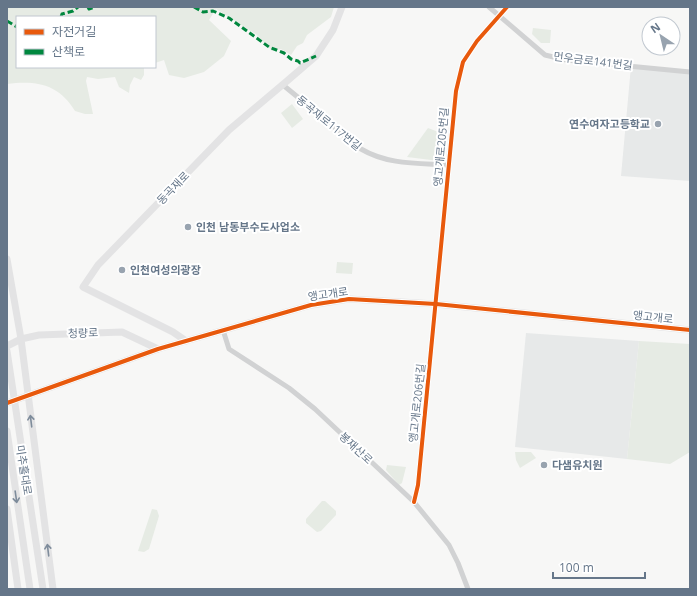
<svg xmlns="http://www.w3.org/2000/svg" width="697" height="596" viewBox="0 0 697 596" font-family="'Open Sans','Noto Sans KR',sans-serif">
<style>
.built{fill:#e7e9e9}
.green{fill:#e6ebe4}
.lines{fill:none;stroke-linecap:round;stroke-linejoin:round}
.street{stroke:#d1d2d3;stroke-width:5}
.secondary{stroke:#e3e3e4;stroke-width:7}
.quiet{stroke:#00873e;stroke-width:3;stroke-dasharray:6 3;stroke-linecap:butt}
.cycleway-casing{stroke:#fff;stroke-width:6}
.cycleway{stroke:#e8590c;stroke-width:4}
.oneway{stroke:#7e8c9b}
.poi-dot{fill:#98a3af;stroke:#fff;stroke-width:1.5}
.labels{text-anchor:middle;stroke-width:4;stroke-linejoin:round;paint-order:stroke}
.street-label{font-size:11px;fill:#657689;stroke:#fff}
.poi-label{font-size:11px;font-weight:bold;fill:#657689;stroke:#fff;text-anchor:start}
</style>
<rect width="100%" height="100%" fill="#f7f7f6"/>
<g class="built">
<polygon points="631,66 690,72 690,181 621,176"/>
<polygon points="526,333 639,341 627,459 515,447"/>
</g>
<g class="green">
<path d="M7,7H334L331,17L307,35L303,43L297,46L291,55L281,49L272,51L257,35L216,9L209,20L231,41L224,56L204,72L184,78L169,75L164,60L155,63V17H17V67H144V75L141,80L134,77L130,85L129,93L119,87L115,77L98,79L87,77L86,81L93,114H85L75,111C59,84 36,80 7,84Z"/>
<polygon points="533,28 551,30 550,43 541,43 532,34"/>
<polygon points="292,104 303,119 292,128 281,113"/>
<polygon points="428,128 441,133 439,161 407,157"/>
<polygon points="337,262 353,263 352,274 336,273"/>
<polygon points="639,341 690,344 690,452 670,464 627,459"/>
<polygon points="515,452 531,452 536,458 520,468 516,460"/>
<polygon points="387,465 406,467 402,483 399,485 386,470"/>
<polygon points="322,501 325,501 336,511 336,515 321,531 317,532 306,523 306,519"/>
<polygon points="152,509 157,510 159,516 149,549 144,552 138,551"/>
</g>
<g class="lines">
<g class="street">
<polyline points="489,7 545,55 566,60 690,72"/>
<path d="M283,85L361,149C388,165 418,163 449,165"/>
<polyline points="223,330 229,349 289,388 315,409 414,502 449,545 458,563 468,589"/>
<polyline points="414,502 418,485 456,91 463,62 477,41 507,7"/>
</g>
<g class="secondary">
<polyline points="7,259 21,339 53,589"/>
<polyline points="186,341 173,332 83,287 98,265 229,130 287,81 316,56 333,30 342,7"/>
<polyline points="7,346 21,339 39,335 122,332 158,349"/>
<polyline points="7,351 43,589"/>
<polyline points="7,403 158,349 311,305 349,299 436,304 690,330"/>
<polyline points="7,431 30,589"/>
<polyline points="7,509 18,589"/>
</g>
<g class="quiet">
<polyline points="88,7 89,9 95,7"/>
<polyline points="194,7 203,12 213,11 229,18 269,47 284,53 291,59 298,61 300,63 316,56"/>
<polyline points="61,17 62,14 73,11 78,7"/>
<polyline points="7,21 17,27"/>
</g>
<g class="cycleway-casing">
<g id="cycleway">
<polyline points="7,403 158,349 311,305 349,299 436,304 690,330"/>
<polyline points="414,502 418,485 456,91 463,62 477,41 507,7"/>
</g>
</g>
<use href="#cycleway" class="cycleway"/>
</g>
<defs><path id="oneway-shaft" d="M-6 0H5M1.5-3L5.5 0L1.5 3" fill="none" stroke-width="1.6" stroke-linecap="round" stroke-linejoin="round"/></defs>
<g class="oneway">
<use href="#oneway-shaft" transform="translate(31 421) rotate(-97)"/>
<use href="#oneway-shaft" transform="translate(16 497) rotate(82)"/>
<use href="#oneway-shaft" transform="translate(48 550) rotate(-97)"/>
</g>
<g class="poi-dot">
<circle cx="658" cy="124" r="4"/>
<circle cx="188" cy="227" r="4"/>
<circle cx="122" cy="270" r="4"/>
<circle cx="544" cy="465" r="4"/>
</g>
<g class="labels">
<g class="street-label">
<text transform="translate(593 61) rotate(7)" y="4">먼우금로141번길</text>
<text transform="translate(329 123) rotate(39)" y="4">동곡재로117번길</text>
<text transform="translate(441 147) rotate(-85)" y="4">앵고개로205번길</text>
<text transform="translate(173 188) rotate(-46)" y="4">동곡재로</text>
<text transform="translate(328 294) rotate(-8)" y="4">앵고개로</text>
<text transform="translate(653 317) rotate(6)" y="4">앵고개로</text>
<text transform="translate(83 333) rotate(-2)" y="4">청량로</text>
<text transform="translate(417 403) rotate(-84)" y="4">앵고개로206번길</text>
<text transform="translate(356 448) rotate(43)" y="4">봉재산로</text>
<text transform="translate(24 470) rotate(81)" y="4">미추홀대로</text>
</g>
<g class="poi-label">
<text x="650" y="128" text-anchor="end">연수여자고등학교</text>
<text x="196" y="231">인천 남동부수도사업소</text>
<text x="130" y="274">인천여성의광장</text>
<text x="552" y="469">다샘유치원</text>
</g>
</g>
<rect width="697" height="596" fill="none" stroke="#657689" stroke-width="16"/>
<rect x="16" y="16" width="140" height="52" fill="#ffffff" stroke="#c1c8d0"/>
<rect x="24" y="29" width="20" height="6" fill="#e8590c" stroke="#c1c8d0"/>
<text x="52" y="36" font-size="12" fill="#657689">자전거길</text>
<rect x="24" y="49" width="20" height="6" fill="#00873e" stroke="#c1c8d0"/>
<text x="52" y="56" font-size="12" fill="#657689">산책로</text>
<g transform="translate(661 36) rotate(325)"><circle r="19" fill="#ffffff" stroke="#c1c8d0"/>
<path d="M0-3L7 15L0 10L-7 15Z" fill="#98a3af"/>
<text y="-6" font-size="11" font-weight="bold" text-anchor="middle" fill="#657689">N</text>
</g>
<path d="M553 572v6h92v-6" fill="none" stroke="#657689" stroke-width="2"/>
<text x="559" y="572" font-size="12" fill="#657689" stroke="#ffffff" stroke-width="3" paint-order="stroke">100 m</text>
</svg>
